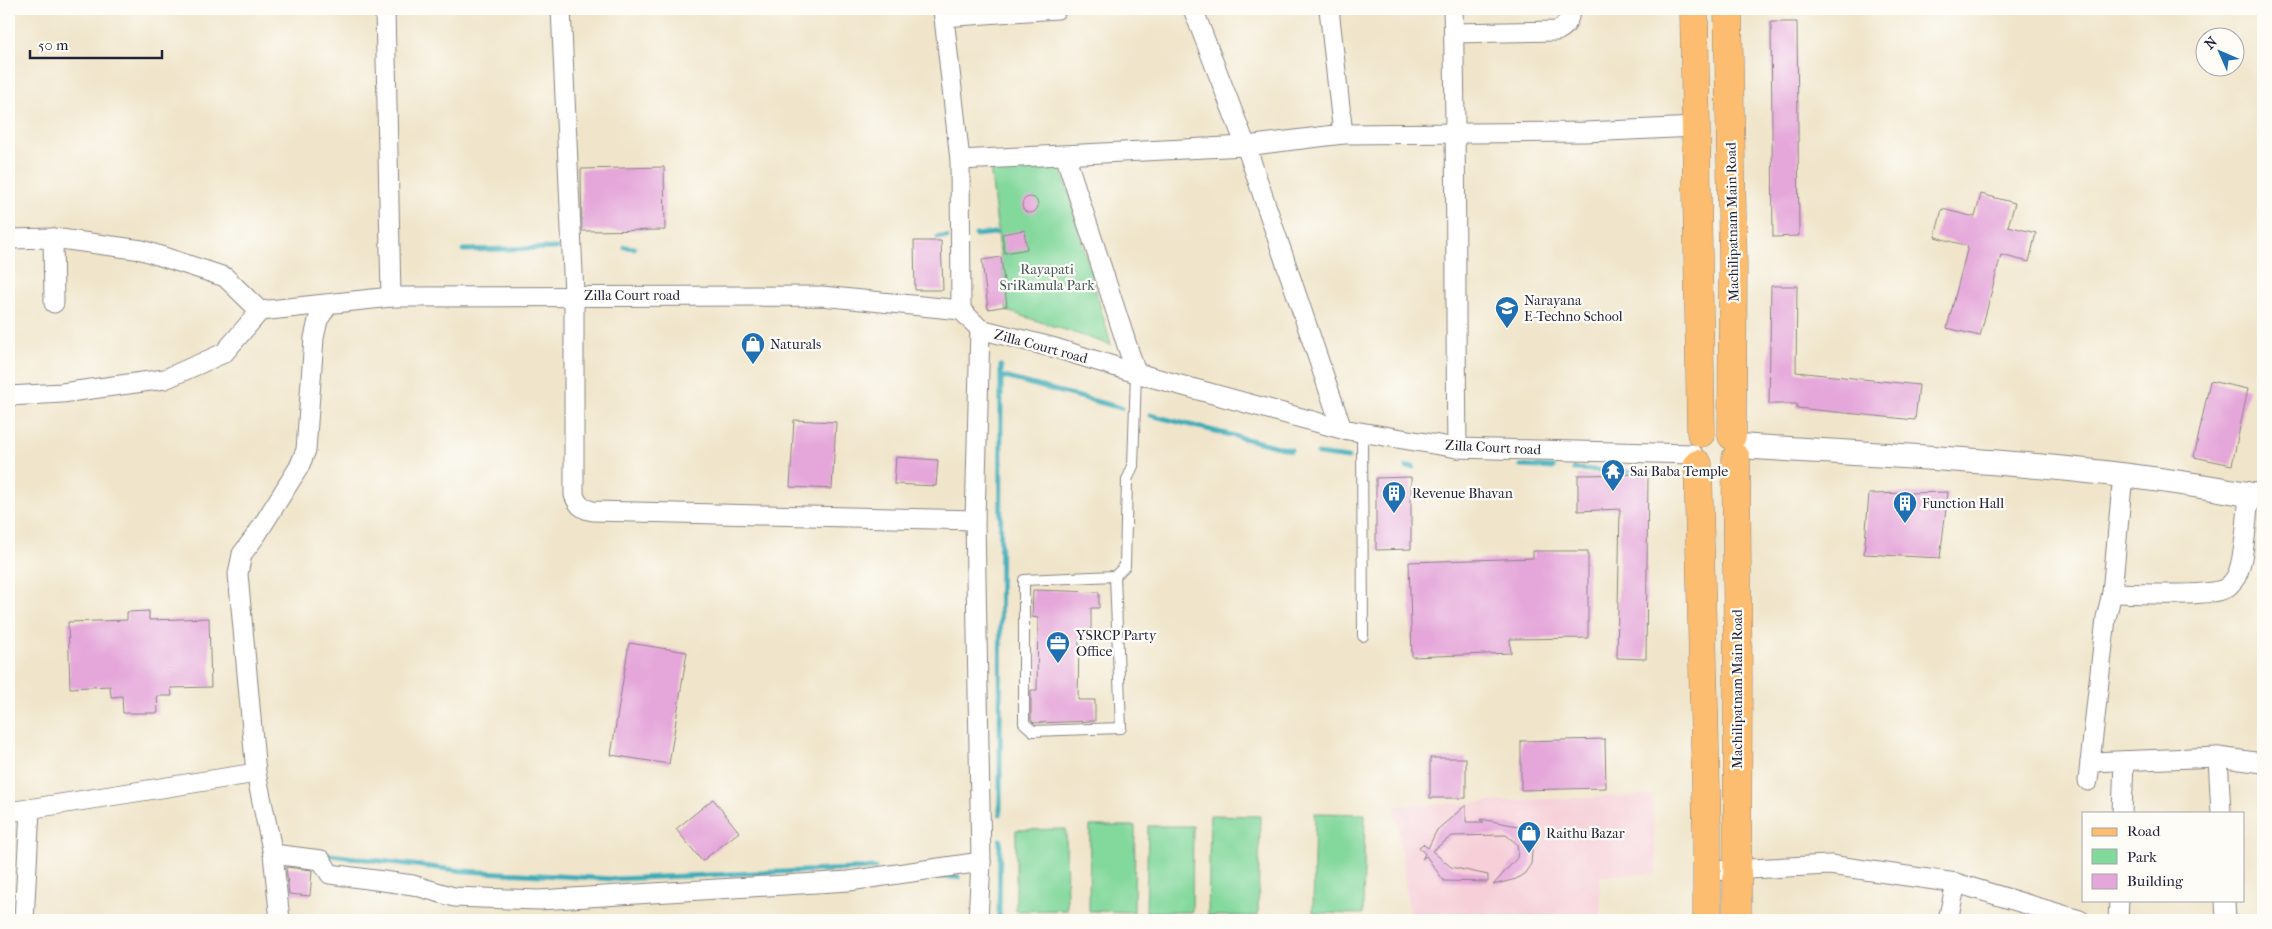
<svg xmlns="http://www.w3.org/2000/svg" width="2272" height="929" viewBox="0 0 2272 929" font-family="'IM FELL French Canon',serif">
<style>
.built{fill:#f6cfd8}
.green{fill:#83d89c;stroke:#527d6c}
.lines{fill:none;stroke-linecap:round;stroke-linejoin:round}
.stream{stroke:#3cacb9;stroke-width:5}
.building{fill:#e5a7da}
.service-casing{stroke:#898482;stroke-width:12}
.minor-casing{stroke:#898482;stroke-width:21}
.tertiary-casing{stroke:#898482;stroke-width:26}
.primary-casing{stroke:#898482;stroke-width:29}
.service{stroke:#fff;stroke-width:10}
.minor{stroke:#fff;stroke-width:19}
.tertiary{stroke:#fff;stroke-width:24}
.primary{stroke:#fcbd6f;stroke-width:28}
.labels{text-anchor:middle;stroke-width:4.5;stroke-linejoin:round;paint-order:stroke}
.street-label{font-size:14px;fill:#22223b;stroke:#fdfcf7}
.park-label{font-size:14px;fill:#3f5958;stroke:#fdfcf7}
.poi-label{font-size:14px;fill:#22223b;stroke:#fdfcf7;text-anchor:start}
</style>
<rect width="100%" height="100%" fill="#fdfcf7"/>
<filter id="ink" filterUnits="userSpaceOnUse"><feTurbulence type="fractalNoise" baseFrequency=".02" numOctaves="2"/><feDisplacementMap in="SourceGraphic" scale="10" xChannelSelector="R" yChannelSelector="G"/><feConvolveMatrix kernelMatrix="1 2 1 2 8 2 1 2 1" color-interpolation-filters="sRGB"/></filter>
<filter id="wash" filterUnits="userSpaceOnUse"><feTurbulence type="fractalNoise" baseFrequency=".0096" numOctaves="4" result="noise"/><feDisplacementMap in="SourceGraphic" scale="20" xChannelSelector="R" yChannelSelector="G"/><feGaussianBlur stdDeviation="1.12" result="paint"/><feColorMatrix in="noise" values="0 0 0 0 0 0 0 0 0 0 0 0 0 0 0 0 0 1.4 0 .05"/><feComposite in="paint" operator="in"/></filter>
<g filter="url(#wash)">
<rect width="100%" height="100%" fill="#f0e5ca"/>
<polygon class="built" points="1652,795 1657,873 1600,876 1601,920 1410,920 1395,806"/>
<g class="green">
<polygon points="990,166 1061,167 1111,345 1007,311"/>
<polygon points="1315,813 1365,814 1363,914 1313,913"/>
<polygon points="1210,815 1260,816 1258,916 1208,916"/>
<polygon points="1090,826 1135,826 1134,912 1089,911"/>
<polygon points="1148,826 1193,826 1192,912 1146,912"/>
<polygon points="1066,829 1067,910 1016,911 1016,830"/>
</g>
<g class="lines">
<g class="stream">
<polyline points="976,235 995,233"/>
<polyline points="938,237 947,237"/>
<polyline points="625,247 634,248"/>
<polyline points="463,250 557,248"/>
<polyline points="1001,376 1121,408"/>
<polyline points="1150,415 1291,450"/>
<polyline points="1318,454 1348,458"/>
<polyline points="1521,466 1553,468"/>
<polyline points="1407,467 1413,467"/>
<polyline points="1574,469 1654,473"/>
<polyline points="1000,814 1001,366"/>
<polyline points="322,854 464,871 614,879 875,868"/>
<polyline points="936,877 958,877"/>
<polyline points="999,920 1000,840"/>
</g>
</g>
<g id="blocks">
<g class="building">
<polygon points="1771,22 1797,22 1799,236 1773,237"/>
<polygon points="664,167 665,230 582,231 581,169"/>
<polygon points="1981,194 2015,203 2008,226 2036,233 2029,262 2001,255 1980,336 1947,328 1968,246 1935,237 1942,209 1975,217"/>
<circle cx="1030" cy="205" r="8"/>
<polygon points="1024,230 1027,249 1005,253 1002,234"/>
<polygon points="914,241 941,241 943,290 915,290"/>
<polygon points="1001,257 1007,306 988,309 982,260"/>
<polygon points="1771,286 1797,286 1796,372 1919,385 1915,420 1797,408 1797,404 1769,404"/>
<polygon points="2210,381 2248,389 2232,465 2194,457"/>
<polygon points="794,420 836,422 832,489 790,487"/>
<polygon points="896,457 938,460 936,486 894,484"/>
<polygon points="1648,474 1646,659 1617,658 1620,509 1578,511 1578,475"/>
<polygon points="1411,477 1411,549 1376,550 1376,478"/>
<polygon points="1948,492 1940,558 1864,554 1869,494"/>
<polygon points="1533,551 1588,551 1588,638 1510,639 1511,653 1412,657 1409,562 1533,558"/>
<polygon points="1033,590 1099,592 1099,608 1091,608 1091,638 1079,638 1078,700 1095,700 1095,721 1034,723 1031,720 1031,690 1037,690 1038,618 1032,617"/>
<polygon points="149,611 149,620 209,618 211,687 171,688 172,696 157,696 158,713 123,713 122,696 111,697 110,686 70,688 68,622 127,620 127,612"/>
<polygon points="629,643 687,652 669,764 611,755"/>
<polygon points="1605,739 1606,788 1521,790 1521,741"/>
<rect x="1430" y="758" width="36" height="40"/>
<polygon points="713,799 739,832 702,861 676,829"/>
<polygon points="1466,805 1466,822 1484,822 1480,820 1481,819 1518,826 1525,833 1532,842 1532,853 1531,864 1525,873 1516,879 1493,885 1517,858 1518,851 1517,844 1506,835 1452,836 1432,851 1451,867 1488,875 1488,882 1444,881 1426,856 1422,859 1425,854 1419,847 1423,844 1428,848 1437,830"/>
<polygon points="286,867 312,870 310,896 289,894"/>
</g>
</g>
</g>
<g filter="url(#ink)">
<use href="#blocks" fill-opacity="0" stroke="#898482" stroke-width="1"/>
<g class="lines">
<g class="service-casing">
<g id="service">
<polyline points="1362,432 1363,636"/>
<polyline points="1115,576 1024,580 1024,723 1033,731 1121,728 1115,576 1125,566 1127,480 1133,466 1136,373"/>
</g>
</g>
<g class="minor-casing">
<g id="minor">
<polyline points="385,9 391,297"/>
<path d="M561,9L574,295V495C578,505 582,509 593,511L975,520"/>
<polyline points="943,9 960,160 961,310"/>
<polyline points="1193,9 1246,146 1342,429"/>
<polyline points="1329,9 1343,134"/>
<path d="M1453,9C1457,155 1455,301 1457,448"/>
<polyline points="944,17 1057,9"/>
<path d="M1454,33L1557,31C1568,26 1568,20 1571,9"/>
<polyline points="1065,155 1136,373"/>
<polyline points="960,160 1246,146 1343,134 1585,132 1696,127"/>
<polyline points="53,238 54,303"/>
<polyline points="9,239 53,238 142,250 225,277 260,311 391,297 822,296 961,310 980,329 1055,348 1136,373 1342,429 1457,448 1693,454"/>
<polyline points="9,396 62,393 165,379 224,353 260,311"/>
<path d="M2112,593C2134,593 2209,598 2226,588C2229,586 2234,580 2236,577C2245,561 2247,514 2249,494"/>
<polyline points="2218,757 2221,813"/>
<polyline points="2090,762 2218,757 2263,763"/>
<polyline points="2088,781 2106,618 2112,593 2123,474"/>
<polyline points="9,812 256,773"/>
<polyline points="2122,813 2124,761"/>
<polyline points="273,854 321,860 330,874 413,885 454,897 539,900 849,881 981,862"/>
<polyline points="1707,871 1830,865 1956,883 2080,920"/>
<polyline points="2225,900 2226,920"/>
<polyline points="24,920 30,810"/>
<polyline points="280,920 273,854 256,773 238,574 242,554 257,534 299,467 306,450 314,338 318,320 328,305"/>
<polyline points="978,920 981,862 975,520 980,329"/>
<polyline points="1948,920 1956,883"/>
<polyline points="2118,920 2119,900"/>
</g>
</g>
<g class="tertiary-casing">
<path id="tertiary" d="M1737,446C1913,457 2090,463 2263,497"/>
</g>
<g class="primary-casing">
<g id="primary">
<polyline points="1694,9 1701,433"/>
<polyline points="1728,9 1733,264 1732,436"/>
<polyline points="1736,458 1738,679 1737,920"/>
<polyline points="1698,464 1707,829 1707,920"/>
</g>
</g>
<use href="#service" class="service"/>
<use href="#minor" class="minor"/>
<use href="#tertiary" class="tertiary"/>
<use href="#primary" class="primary"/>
</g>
</g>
<defs>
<g id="school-pin" transform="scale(1.25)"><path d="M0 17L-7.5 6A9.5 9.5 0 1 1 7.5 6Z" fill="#1f6fb2" stroke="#fdfcf7"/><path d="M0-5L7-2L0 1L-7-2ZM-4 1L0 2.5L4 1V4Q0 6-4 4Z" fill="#fff"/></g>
<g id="shop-pin" transform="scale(1.25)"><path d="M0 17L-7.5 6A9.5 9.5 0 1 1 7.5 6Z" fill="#1f6fb2" stroke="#fdfcf7"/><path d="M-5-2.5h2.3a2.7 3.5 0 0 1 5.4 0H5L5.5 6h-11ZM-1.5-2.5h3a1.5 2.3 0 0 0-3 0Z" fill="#fff"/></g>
<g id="temple-pin" transform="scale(1.25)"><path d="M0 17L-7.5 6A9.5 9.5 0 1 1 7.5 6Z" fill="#1f6fb2" stroke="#fdfcf7"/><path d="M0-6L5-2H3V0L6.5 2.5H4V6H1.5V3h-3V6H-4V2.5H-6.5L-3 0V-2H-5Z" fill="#fff"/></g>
<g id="building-pin" transform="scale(1.25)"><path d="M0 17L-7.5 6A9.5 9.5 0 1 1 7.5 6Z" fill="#1f6fb2" stroke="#fdfcf7"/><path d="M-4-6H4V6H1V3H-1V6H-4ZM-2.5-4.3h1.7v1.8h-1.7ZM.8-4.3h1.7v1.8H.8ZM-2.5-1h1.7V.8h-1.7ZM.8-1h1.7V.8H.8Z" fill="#fff"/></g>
<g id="office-pin" transform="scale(1.25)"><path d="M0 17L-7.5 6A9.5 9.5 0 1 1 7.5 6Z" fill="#1f6fb2" stroke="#fdfcf7"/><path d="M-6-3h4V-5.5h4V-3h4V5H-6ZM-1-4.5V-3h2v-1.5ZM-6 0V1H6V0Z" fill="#fff"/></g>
</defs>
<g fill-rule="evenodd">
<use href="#school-pin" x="1507" y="308"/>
<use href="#shop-pin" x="753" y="344"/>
<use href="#temple-pin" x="1613" y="471"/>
<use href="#building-pin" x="1394" y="493"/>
<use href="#building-pin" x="1905" y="503"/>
<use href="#office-pin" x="1058" y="643"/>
<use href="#shop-pin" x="1529" y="833"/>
</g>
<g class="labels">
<g class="street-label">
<text transform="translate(1732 222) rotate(-91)" y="5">Machilipatnam Main Road</text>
<text x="632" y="300">Zilla Court road</text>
<text transform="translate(1041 346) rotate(15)" y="5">Zilla Court road</text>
<text transform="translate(1493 447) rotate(3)" y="5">Zilla Court road</text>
<text transform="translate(1737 689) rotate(-90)" y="5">Machilipatnam Main Road</text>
</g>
<g class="park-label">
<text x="1047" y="274">Rayapati<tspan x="1047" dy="16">SriRamula Park</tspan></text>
</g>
<g class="poi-label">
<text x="1524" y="305">Narayana<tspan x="1524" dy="16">E-Techno School</tspan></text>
<text x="770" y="349">Naturals</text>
<text x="1630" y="476">Sai Baba Temple</text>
<text x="1412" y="498">Revenue Bhavan</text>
<text x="1922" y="508">Function Hall</text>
<text x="1076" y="640">YSRCP Party<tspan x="1076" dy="16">Office</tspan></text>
<text x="1546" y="838">Raithu Bazar</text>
</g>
</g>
<rect width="2272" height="929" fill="none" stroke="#fdfcf7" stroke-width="30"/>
<rect x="2082" y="812" width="162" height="90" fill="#fdfcf7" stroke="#a5a5ac"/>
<rect x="2092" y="828" width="25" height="8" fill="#fcbd6f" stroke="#a5a5ac"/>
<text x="2127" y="836" font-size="15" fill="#22223b">Road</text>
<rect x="2092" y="849" width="25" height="15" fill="#83d89c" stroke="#a5a5ac"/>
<text x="2127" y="862" font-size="15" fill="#22223b">Park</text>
<rect x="2092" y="874" width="25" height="15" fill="#e5a7da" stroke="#a5a5ac"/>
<text x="2127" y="886" font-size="15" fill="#22223b">Building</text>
<g transform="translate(2220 52) rotate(315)"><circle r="24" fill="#fdfcf7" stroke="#a5a5ac"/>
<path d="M0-4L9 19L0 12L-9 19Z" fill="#1f6fb2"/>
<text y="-8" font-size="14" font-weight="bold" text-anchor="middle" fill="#22223b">N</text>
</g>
<path d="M30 50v8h132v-8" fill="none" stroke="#22223b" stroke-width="2.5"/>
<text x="38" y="50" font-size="15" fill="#22223b" stroke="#fdfcf7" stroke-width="4" paint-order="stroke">50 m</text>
</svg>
